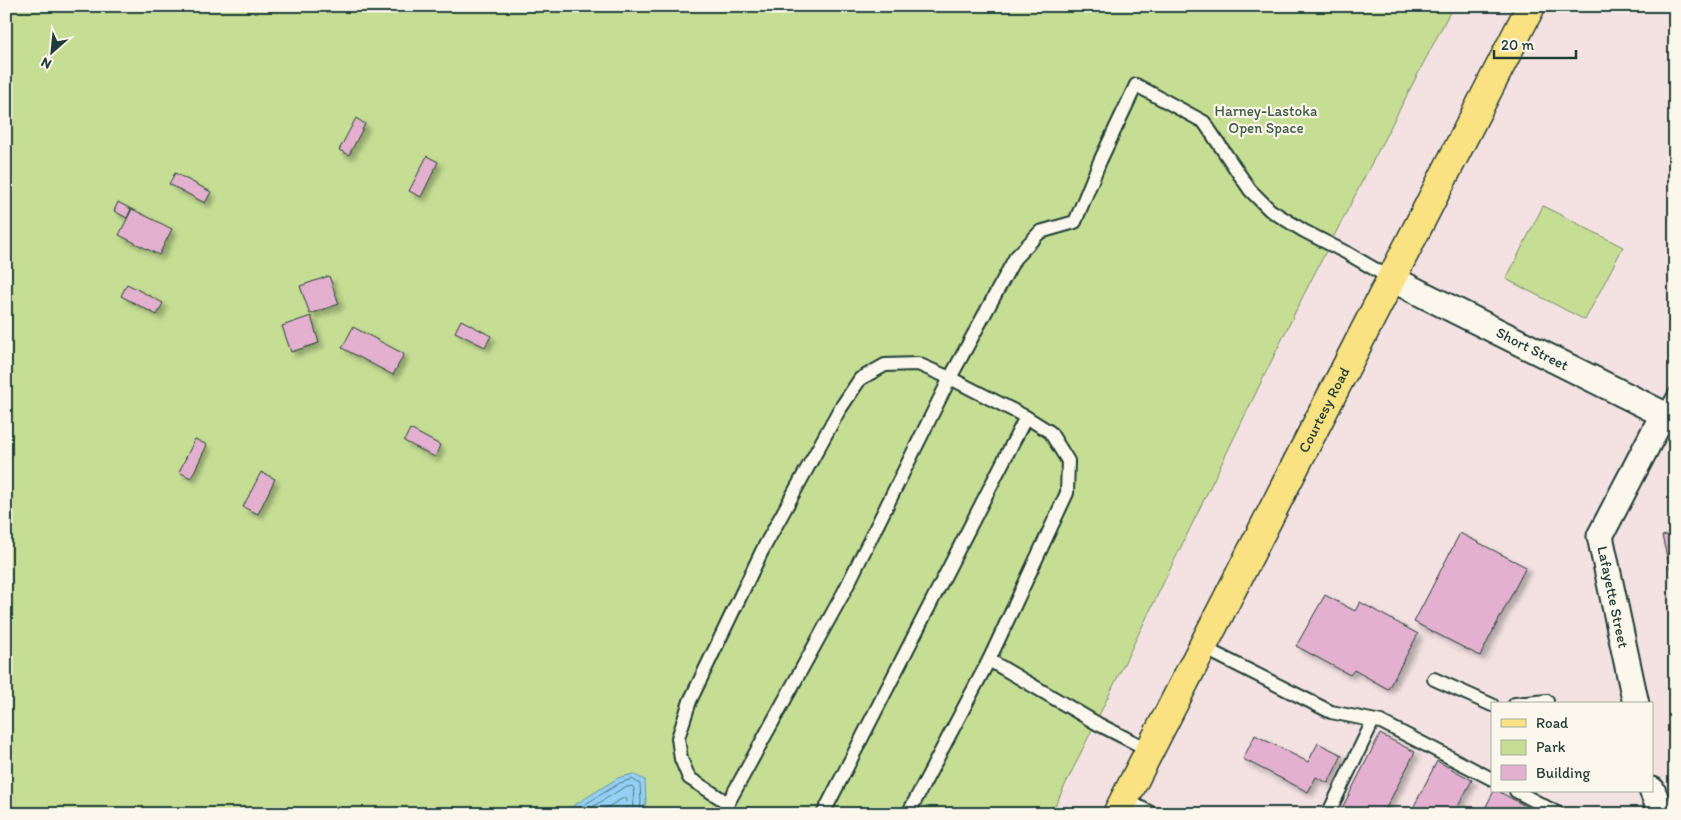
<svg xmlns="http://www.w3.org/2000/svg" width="1681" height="820" viewBox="0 0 1681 820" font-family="Itim,sans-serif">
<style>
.green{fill:#c6de94;stroke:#728e64}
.water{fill:#94d0f4;stroke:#6595a7}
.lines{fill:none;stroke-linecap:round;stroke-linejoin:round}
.shore{stroke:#4e7881;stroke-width:1}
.building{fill:#e3b1cf;stroke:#1f3d34;filter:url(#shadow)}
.lane-casing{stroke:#1f3d34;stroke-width:16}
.street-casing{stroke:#1f3d34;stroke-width:29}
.primary-casing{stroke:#1f3d34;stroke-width:31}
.lane{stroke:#fbf7ec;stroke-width:12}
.street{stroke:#fbf7ec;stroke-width:25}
.primary{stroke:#fae181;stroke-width:28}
.labels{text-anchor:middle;stroke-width:4.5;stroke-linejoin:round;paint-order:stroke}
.park-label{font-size:15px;fill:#405d47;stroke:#fbf7ec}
.street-label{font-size:15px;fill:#1f3d34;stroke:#fbf7ec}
</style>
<defs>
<filter id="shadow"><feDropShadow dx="4.5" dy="4.5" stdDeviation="2.5" flood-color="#0004"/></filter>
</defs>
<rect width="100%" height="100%" fill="#f4e2e3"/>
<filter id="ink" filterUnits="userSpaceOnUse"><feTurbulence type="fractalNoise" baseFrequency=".02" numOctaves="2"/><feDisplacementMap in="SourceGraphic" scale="10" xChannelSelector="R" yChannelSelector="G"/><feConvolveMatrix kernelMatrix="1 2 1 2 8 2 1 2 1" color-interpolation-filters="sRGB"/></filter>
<g filter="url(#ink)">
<g class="green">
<polygon points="6,6 1453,6 1304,294 1051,814 6,814"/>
<polygon points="1543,206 1623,247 1585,320 1506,279"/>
</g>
<polygon class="water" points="633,774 645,780 646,802 643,814 560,814 618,778"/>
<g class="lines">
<g class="shore">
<polyline points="569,814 620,783 632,779 640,784 641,802 639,814"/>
<polyline points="581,814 623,788 632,786 634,788 632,814"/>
<polyline points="596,814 625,797 627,800 625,814"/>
</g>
</g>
<g class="building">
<polygon points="356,118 365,124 349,155 339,150"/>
<polygon points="427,156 438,162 421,197 409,191"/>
<polygon points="175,173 211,192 205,203 169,184"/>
<polygon points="118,202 131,209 127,218 114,211"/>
<polygon points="132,209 172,229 159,255 119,235"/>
<polygon points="329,276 339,304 310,314 300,286"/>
<polygon points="127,284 163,303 157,315 121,296"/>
<polygon points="311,316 319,343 291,352 282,326"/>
<polygon points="461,320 491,336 485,347 455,332"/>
<polygon points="353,327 404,354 393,375 342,348"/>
<polygon points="410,429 440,445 435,457 404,441"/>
<polygon points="195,439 207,445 191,478 179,472"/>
<polygon points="261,472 275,479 258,514 243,507"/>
<polygon points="1460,533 1526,567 1480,656 1414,622"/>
<polygon points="1675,533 1675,590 1662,536"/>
<polygon points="1325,595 1355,611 1360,602 1418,634 1388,689 1354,670 1350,675 1296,646"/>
<polygon points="1380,734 1415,752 1383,814 1339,814"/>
<polygon points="1255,735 1308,762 1318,743 1342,755 1328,783 1316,777 1308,792 1243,759"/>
<polygon points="1437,761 1472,780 1454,814 1410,814"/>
<polygon points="1494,791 1498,791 1527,807 1524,814 1482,814"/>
</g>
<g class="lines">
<g class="lane-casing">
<g id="lane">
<polyline points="1663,415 1675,394"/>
<polyline points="1202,647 1331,712 1381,722 1492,779"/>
<polyline points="989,660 1098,724 1149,750"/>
<polyline points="1434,679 1492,705"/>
<polyline points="1515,704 1547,701"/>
<polyline points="1516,791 1559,814"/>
<polyline points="1124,799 1153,814"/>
<polyline points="728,803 689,778 681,759 678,738 690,701 762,551 838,412 860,379 885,365 918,364 950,378 1015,258 1040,232 1075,222 1100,161 1136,85 1204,122 1250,190 1270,210 1304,231 1347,253 1390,278"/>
<polyline points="722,814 844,592 950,378 1026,417 1050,432 1068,461 1067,493 989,660 908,814"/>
<polyline points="823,814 1026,417"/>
<polyline points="1328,814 1373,721"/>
</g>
</g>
<g class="street-casing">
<g id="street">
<path id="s1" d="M1390,278L1675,420"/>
<polyline points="1636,704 1600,536 1663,415"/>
<polyline points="1652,790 1662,814"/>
</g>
</g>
<g class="primary-casing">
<g id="primary">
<path id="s2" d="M1117,814L1531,6"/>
</g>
</g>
<use href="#lane" class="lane"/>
<use href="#street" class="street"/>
<use href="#primary" class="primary"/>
</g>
</g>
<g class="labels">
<g class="park-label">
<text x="1266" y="116">Harney-Lastoka<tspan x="1266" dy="17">Open Space</tspan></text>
</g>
<g class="street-label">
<text dy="5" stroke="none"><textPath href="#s1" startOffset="159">Short Street</textPath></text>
<text dy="5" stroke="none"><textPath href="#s2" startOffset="454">Courtesy Road</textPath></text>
<text transform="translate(1613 597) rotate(78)" y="5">Lafayette Street</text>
</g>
</g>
<rect width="1681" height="820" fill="none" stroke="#fbf7ec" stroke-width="25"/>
<rect x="12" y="12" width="1656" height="795" fill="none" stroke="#1f3d34" stroke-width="2" filter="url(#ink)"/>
<rect x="1491" y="702" width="162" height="90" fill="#fbf7ec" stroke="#a3ada2"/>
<rect x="1501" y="719" width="25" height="8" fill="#fae181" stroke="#a3ada2"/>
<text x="1536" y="728" font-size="15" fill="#1f3d34">Road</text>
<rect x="1501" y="740" width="25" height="15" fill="#c6de94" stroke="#a3ada2"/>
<text x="1536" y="752" font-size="15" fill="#1f3d34">Park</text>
<rect x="1501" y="765" width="25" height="15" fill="#e3b1cf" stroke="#a3ada2"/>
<text x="1536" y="778" font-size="15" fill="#1f3d34">Building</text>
<g transform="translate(52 52) rotate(207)" stroke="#fbf7ec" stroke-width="4" paint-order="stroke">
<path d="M0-4L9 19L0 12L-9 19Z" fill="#1f3d34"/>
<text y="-8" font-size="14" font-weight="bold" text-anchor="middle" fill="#1f3d34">N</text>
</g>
<path d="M1494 50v8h82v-8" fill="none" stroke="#1f3d34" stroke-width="2.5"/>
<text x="1501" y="50" font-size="15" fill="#1f3d34" stroke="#fbf7ec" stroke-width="4" paint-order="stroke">20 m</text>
</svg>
